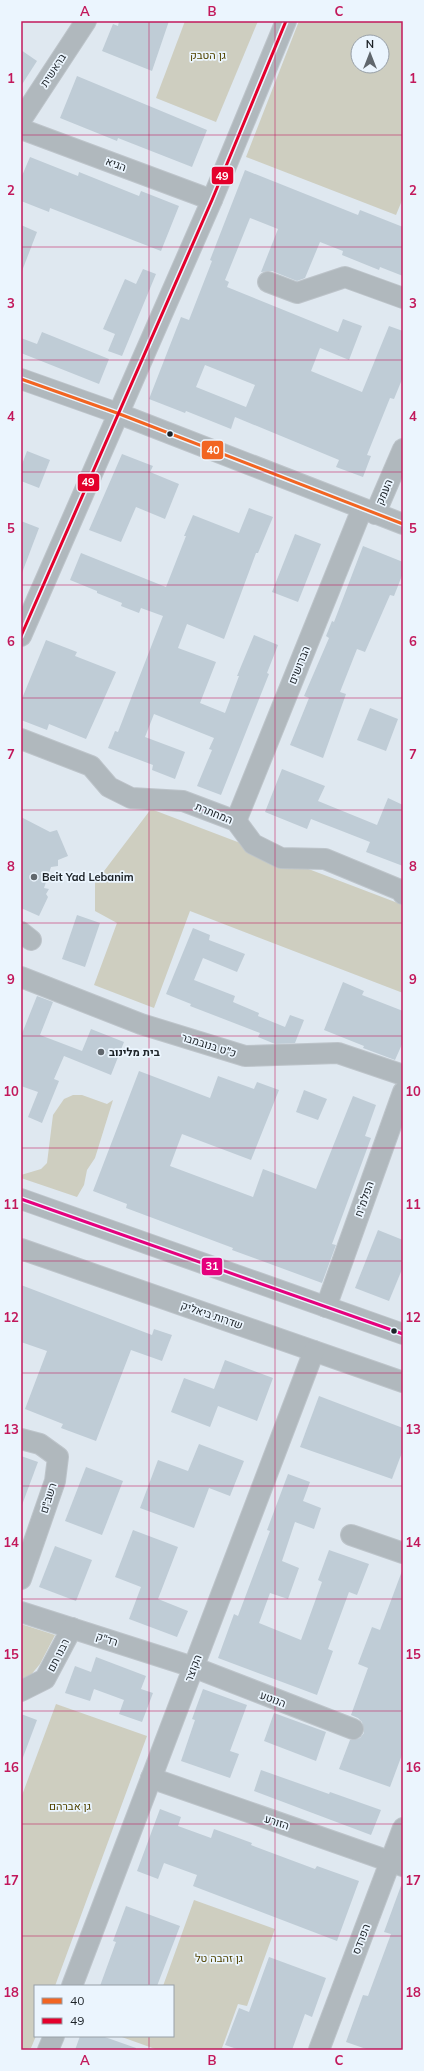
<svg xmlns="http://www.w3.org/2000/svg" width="424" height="2071" viewBox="0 0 424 2071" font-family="Mulish,Heebo,sans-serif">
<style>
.green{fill:#cecec0;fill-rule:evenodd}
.building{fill:#bfccd6;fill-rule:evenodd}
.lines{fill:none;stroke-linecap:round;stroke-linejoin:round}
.minor-casing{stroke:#bdc4ca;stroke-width:22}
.minor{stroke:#b0b8bd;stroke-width:20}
.bus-1-casing{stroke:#ebf5fe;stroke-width:6}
.bus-2-casing{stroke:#ebf5fe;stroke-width:6}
.bus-3-casing{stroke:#ebf5fe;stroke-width:6}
.bus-1{stroke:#f26522;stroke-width:3}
.bus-2{stroke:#e4002b;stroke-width:3}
.bus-3{stroke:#e5007d;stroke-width:3}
.grid{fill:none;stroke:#c2185b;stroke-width:1;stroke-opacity:0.55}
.bus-dot{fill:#1b2126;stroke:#ebf5fe;stroke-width:1.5}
.poi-dot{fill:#60676d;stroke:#ebf5fe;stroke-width:1.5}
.labels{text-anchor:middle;stroke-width:3.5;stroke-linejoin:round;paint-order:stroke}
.park-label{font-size:11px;fill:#524400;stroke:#ebf5fe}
.street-label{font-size:11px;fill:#1b2126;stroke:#ebf5fe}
.poi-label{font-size:11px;font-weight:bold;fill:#1b2126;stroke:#ebf5fe;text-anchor:start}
.line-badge{stroke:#ebf5fe;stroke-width:1.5}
.badge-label{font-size:11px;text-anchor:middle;font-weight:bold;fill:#fff}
.neatline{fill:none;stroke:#c2185b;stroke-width:1.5}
.grid-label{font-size:13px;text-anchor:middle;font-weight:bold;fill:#c2185b}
</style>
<rect width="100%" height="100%" fill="#dfe8f0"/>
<g class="green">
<polygon points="185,21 258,21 216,122 156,98"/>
<path d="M299,21H398L403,23V198L396,215L246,157ZM358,42H382V66H358Z"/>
<polygon points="151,809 403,905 403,993 190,911 154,1008 94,985 117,923 95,911 95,883"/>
<polygon points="73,1095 82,1095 107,1104 113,1100 95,1158 87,1170 84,1185 77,1197 21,1178 21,1175 41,1169 47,1163 53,1115 64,1099"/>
<polygon points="21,1624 55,1635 40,1664 25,1682 21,1682"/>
<polygon points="56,1704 147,1736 55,1986 35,1986 36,2036 31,2048 21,2050 21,1798"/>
<polygon points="194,1900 275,1929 247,2006 238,2004 222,2048 227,2050 158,2050 119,2036 173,2036 173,1986 163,1986"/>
</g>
<g class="building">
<polygon points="119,21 169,21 152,71 102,51 113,24 118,26"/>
<polygon points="21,50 37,61 21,86"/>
<polygon points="77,76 207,130 192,167 118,138 117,141 60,118"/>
<polygon points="30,157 78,176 79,172 139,196 141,191 179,206 161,251 50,208 49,212 21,201 21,178"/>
<path d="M245,170L358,215L360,210L403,227V276L380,267L379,270L342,255L343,251L320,242L305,278L297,281L272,271L261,272L278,229L250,218L225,280L229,282L227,287L338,332L343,319L362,326L349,360L320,348L311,371L362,392L389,326L403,331V377L394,399L390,398L367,455L371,456L363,477L336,467L339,460L235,417L231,429L186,411L185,413L149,399L181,317L189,320L212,261L210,260ZM205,365L255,385L246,407L196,387Z"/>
<polygon points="21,225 37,232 22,271 21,271"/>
<polygon points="143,269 156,274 122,356 108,351 115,334 103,329 125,279 136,284"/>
<polygon points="42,332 109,359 99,384 21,353 21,338 37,344"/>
<polygon points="27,451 50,460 39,488 21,481 21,467"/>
<polygon points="122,454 153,466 150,472 179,484 165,519 136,507 121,542 89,530"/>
<polygon points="249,508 273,517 258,553 256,553 224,639 187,624 178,648 216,662 200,703 225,713 239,676 237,676 254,635 278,645 267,673 269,674 221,795 197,786 212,750 209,749 214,738 154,714 145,737 185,752 175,779 152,770 153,765 108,748 115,731 118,732 163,616 141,608 139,613 121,606 122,603 97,593 97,591 70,580 81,553 166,587 186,536 184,536 193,515 239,533"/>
<polygon points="21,521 39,528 22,573 21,572"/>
<polygon points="295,534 321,544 298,602 272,592"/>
<polygon points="363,546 403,562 403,573 394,596 390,595 365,652 357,649 340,692 346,694 323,758 290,745 309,698 304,696 329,638 326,636 332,621 334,622"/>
<polygon points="46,640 77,652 75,656 116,672 86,739 49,724 47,730 21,720 21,701"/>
<polygon points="370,708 398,719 386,751 357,740"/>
<polygon points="282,769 325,786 318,801 377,825 388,798 403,805 403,866 366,852 370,842 311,819 307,829 265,812"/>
<polygon points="21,817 50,832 57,830 68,856 58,860 58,866 51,867 44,888 49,889 46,894 48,897 39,916 21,908"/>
<polygon points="77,915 100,923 85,967 62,959"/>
<polygon points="193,928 210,935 209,940 245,954 237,972 203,958 194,980 235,996 233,1002 259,1013 258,1016 285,1027 290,1015 304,1020 295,1043 275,1044 258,1037 260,1033 190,1006 191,1004 166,994"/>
<polygon points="343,982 364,991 362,995 403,1011 403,1042 395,1060 363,1048 364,1046 324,1030"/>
<polygon points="37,996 53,1002 40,1035 82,1051 91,1029 124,1042 111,1075 64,1056 54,1079 59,1081 42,1123 28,1117 38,1092 21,1086 21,1036"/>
<polygon points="139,1071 210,1098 218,1076 254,1089 257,1082 279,1090 251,1160 182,1134 170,1166 253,1197 263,1169 316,1189 353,1096 376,1105 365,1136 371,1138 332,1244 336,1245 322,1283 232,1250 233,1248 126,1208 127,1204 93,1191"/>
<polygon points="304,1090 327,1099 318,1120 296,1112"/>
<polygon points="378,1230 403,1240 403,1267 389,1301 355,1288"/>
<polygon points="21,1285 152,1335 154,1329 172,1335 162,1361 131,1350 96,1441 61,1428 63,1424 25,1409 47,1351 21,1342"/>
<polygon points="225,1360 273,1378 257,1421 218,1406 210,1427 171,1412 184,1378 214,1389"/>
<polygon points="319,1396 403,1428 403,1450 392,1479 300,1447"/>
<polygon points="199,1444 244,1461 230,1496 209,1488 194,1528 140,1508 158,1460 188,1471"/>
<polygon points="21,1456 38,1462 22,1505 21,1505"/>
<polygon points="86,1467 123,1481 102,1535 65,1521"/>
<polygon points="288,1474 310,1482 303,1501 321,1508 314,1529 295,1522 282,1561 299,1568 288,1599 270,1593 259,1623 301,1640 322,1582 318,1580 329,1550 369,1564 357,1595 349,1592 328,1649 333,1651 317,1695 218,1658 234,1614 238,1616 270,1531 267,1530"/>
<polygon points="133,1530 178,1547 158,1599 188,1611 177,1637 129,1619 141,1587 115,1577"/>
<polygon points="55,1546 92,1560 76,1601 39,1587"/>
<polygon points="402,1571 403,1752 390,1787 339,1769 350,1740 360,1738 364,1733 362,1722 358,1718 351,1715 368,1668 358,1664 372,1627 380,1630"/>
<polygon points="96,1657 146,1676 141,1689 153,1693 142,1722 119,1714 124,1700 94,1689 90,1701 65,1693 75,1666 91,1672"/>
<polygon points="203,1689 247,1705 230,1751 239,1754 230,1778 181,1761 195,1720 192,1719"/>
<polygon points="274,1713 326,1732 316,1761 264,1741"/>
<polygon points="21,1714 37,1720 22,1760 21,1760"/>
<polygon points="261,1770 329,1794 330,1792 381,1810 371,1835 254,1791"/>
<polygon points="160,1809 181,1817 178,1826 211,1838 214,1829 252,1843 251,1845 315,1869 317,1866 359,1881 337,1941 193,1886 197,1875 164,1863 158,1879 137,1871"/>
<polygon points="402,1883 403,2050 369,2050 346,2042 363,1995 368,1996 391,1934 384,1932"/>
<polygon points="126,1906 180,1926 157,1986 100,1986 116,1942 113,1941"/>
<polygon points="269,1957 326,1978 312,2017 305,2014 292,2050 240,2050 225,2045 239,2008 249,2012"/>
<polygon points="80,2036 102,2036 136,2048 136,2050 75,2050"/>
</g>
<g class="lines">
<g class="minor-casing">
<g id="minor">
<polyline points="21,120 86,21"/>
<polyline points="21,129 212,200"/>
<polyline points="268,282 297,293 345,277 403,298"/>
<polyline points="21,379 117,413 403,524"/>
<polyline points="375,514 403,449"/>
<polyline points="21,636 212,200 286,21"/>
<polyline points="21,739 91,766 109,787 131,798 183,801 236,821 253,844 281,858 325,859 400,890 403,894"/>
<polyline points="236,821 362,509"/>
<polyline points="21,932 31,940"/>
<polyline points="21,977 141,1024 245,1056 338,1053 403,1075"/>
<polyline points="21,1199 403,1334"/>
<polyline points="21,1249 403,1382"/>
<polyline points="326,1307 403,1092"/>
<polyline points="21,1439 40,1444 58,1457 55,1481 21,1579"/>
<polyline points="351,1535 403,1553"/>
<polyline points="21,1612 193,1667 353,1729"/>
<polyline points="21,1691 45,1679 72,1628"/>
<polyline points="151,1778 403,1866"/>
<polyline points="72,1986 314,1351"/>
<polyline points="48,2050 54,2036"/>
<polyline points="319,2050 403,1828"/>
</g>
</g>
<use href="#minor" class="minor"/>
<g class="bus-1-casing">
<polyline id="bus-1" points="21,379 117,413 403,524"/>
</g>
<g class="bus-2-casing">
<polyline id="bus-2" points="21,636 212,200 286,21"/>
</g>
<g class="bus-3-casing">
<polyline id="bus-3" points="21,1199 403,1334"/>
</g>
<use href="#bus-1" class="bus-1"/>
<use href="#bus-2" class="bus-2"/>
<use href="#bus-3" class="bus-3"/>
</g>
<path class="grid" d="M149,21V1986M275,21V2050M21,135H403M21,247H403M21,360H403M21,472H403M21,585H403M21,698H403M21,810H403M21,923H403M21,1036H403M21,1148H403M21,1261H403M21,1373H403M21,1486H403M21,1599H403M21,1711H403M21,1824H403M21,1936H403M149,2036V2050"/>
<g class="bus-dot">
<circle cx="170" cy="434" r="3.5"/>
<circle cx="394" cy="1331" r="3.5"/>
</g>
<g class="poi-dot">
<circle cx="34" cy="877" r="4"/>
<circle cx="101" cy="1052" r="4"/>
</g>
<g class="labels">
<g class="park-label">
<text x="208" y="59">גן הטבק</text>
<text x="70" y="1810">גן אברהם</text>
<text x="219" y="1962">גן זהבה טל</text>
</g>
<g class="street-label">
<text transform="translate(53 70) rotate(-57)" y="4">בראשית</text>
<text transform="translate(116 164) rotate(20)" y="4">הגיא</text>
<text transform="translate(384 492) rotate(-67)" y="4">העמק</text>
<text transform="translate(299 665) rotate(-68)" y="4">הברושים</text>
<text transform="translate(214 813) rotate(22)" y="4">המחתרת</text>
<text transform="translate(209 1045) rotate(17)" y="4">כ"ט בנובמבר</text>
<text transform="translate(364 1199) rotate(-70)" y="4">הפלמ"ח</text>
<text transform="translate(212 1315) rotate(19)" y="4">שדרות ביאליק</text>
<text transform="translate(48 1498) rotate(-72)" y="4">רשב"ם</text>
<text transform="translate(107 1639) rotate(18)" y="4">רד"ק</text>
<text transform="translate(58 1655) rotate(-63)" y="4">רבנו תם</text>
<text transform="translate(193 1668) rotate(-69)" y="4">הקוצר</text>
<text transform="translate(273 1699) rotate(21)" y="4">הנוטע</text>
<text transform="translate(277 1822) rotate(19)" y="4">הזורע</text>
<text transform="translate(361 1939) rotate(-69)" y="4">הפרדס</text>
</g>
<g class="poi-label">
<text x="42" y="881">Beit Yad Lebanim</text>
<text x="109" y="1056">בית מלינוב</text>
</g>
</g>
<g class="line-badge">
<rect x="211" y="166" width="23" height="19" rx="4" fill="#e4002b"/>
<rect x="201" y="440" width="23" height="20" rx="4" fill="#f26522"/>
<rect x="77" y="473" width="23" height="19" rx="4" fill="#e4002b"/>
<rect x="201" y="1257" width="22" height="19" rx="4" fill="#e5007d"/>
</g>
<g class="badge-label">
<text x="222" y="180">49</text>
<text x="213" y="454">40</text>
<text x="88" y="486">49</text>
<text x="212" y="1270">31</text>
</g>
<rect width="424" height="2071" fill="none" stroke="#ebf5fe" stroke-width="44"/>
<rect x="34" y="1985" width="140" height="52" fill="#ebf5fe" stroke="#98a0a8"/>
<rect x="42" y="1998" width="20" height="6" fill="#f26522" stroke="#98a0a8"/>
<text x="70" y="2005" font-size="12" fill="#1b2126">40</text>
<rect x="42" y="2018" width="20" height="6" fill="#e4002b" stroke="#98a0a8"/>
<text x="70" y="2025" font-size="12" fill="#1b2126">49</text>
<g transform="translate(370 54)"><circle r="19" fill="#ebf5fe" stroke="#98a0a8"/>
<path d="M0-3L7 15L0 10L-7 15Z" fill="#60676d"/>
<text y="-6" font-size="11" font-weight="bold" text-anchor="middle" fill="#1b2126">N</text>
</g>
<rect x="22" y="22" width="380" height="2027" class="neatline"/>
<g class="grid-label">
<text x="85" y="16">A</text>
<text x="212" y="16">B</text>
<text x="339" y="16">C</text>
<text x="11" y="83">1</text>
<text x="413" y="83">1</text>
<text x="11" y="195">2</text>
<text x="413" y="195">2</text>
<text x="11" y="308">3</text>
<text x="413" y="308">3</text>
<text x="11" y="421">4</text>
<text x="413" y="421">4</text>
<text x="11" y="533">5</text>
<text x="413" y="533">5</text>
<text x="11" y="646">6</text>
<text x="413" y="646">6</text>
<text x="11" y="759">7</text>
<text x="413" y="759">7</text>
<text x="11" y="871">8</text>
<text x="413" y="871">8</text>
<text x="11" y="984">9</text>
<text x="413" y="984">9</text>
<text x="11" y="1096">10</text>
<text x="413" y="1096">10</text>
<text x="11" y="1209">11</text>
<text x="413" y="1209">11</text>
<text x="11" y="1322">12</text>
<text x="413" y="1322">12</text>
<text x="11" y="1434">13</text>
<text x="413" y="1434">13</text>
<text x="11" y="1547">14</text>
<text x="413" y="1547">14</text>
<text x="11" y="1659">15</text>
<text x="413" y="1659">15</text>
<text x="11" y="1772">16</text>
<text x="413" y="1772">16</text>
<text x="11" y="1885">17</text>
<text x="413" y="1885">17</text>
<text x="11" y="1997">18</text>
<text x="413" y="1997">18</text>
<text x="85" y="2065">A</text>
<text x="212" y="2065">B</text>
<text x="339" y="2065">C</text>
</g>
</svg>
